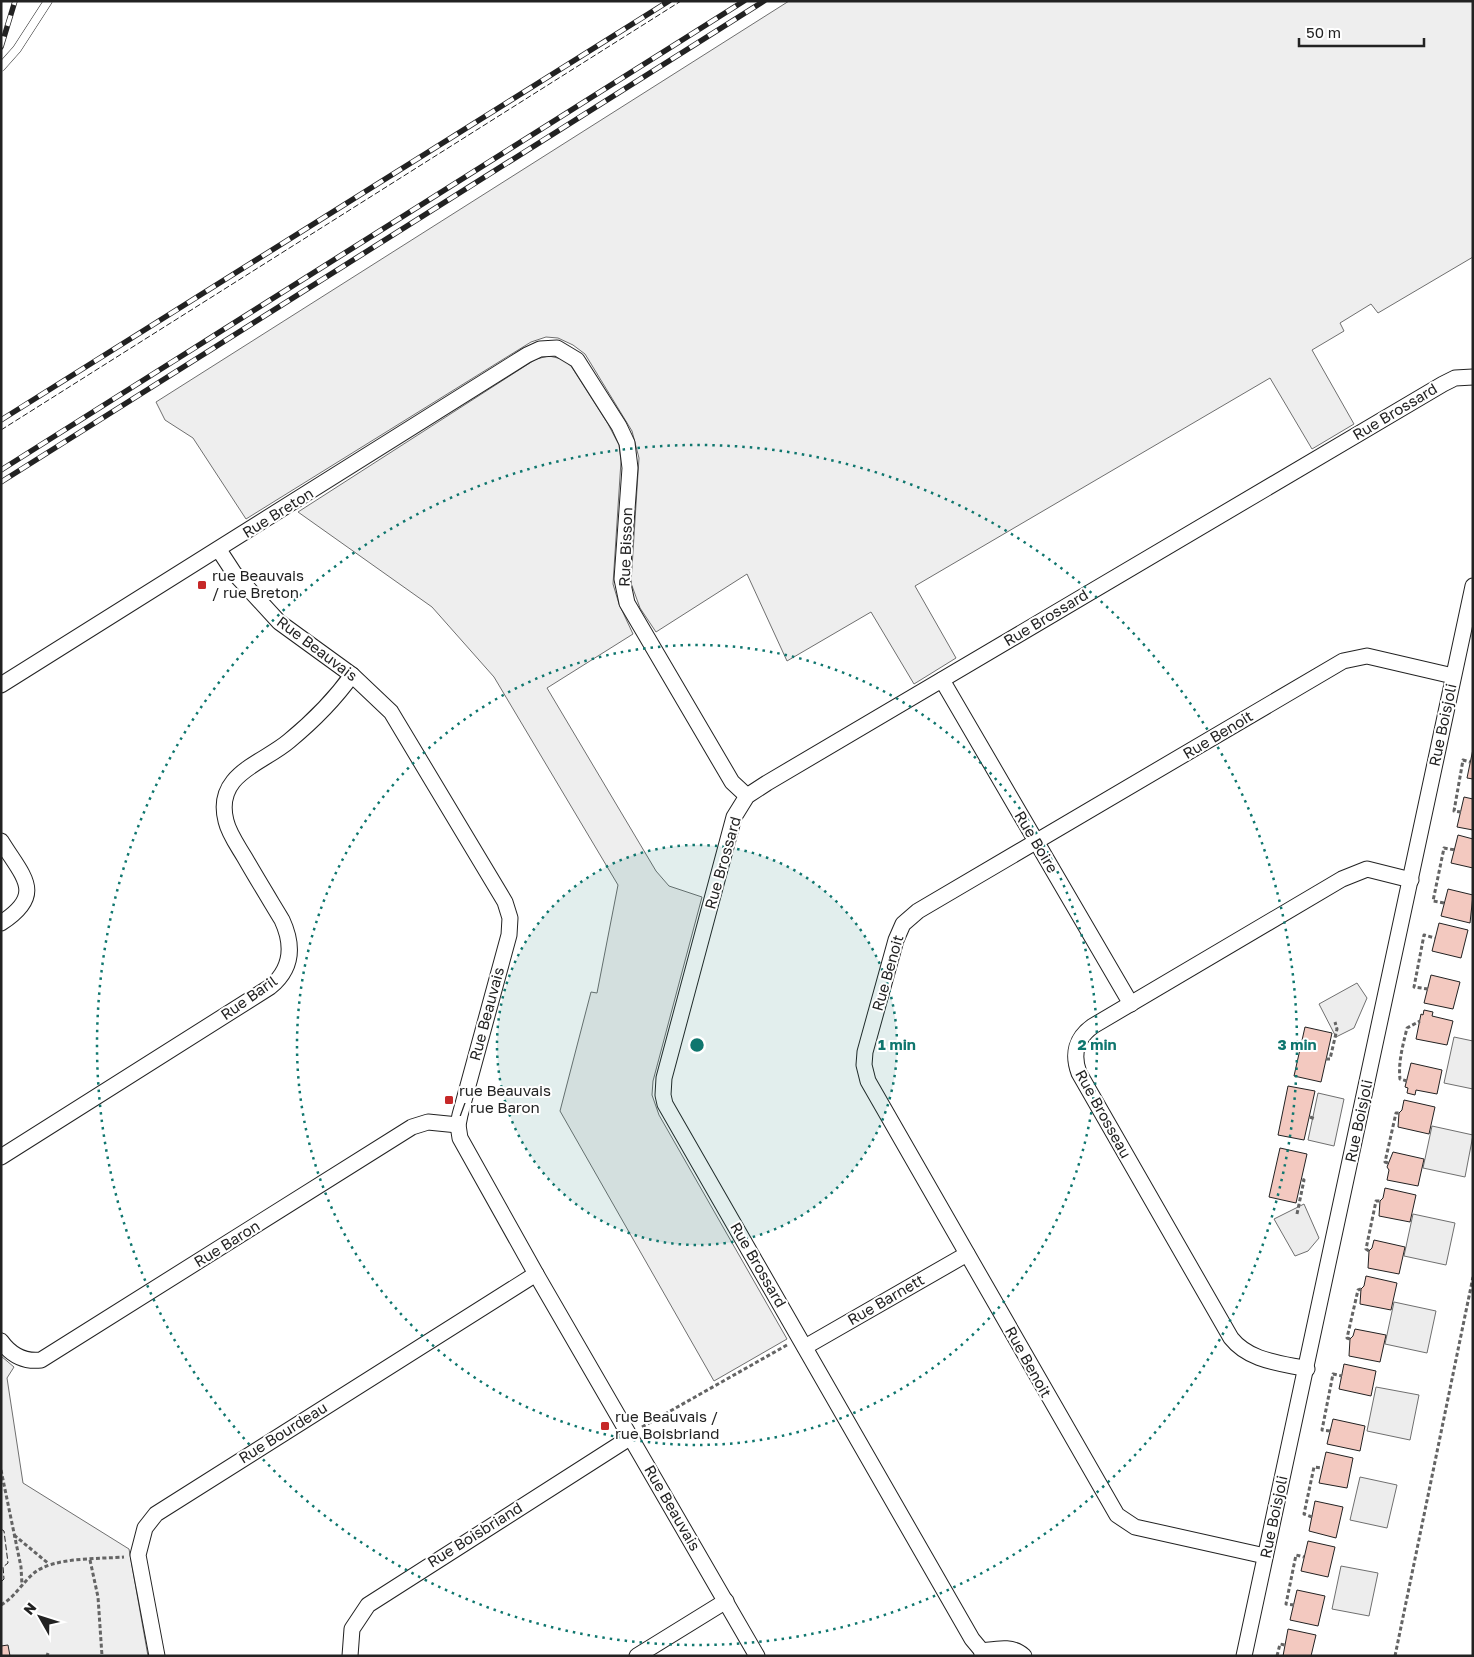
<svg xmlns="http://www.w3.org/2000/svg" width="1474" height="1657" viewBox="0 0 1474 1657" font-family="'Golos Text',sans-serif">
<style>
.green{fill:#eee;stroke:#6f6f6f}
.parking{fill:#ededed;stroke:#6f6f6f}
.building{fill:#f3c9c0;stroke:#222}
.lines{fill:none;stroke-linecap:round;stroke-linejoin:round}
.service-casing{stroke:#222;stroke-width:9}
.minor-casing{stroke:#222;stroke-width:17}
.path{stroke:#646464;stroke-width:3;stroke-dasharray:4 2.5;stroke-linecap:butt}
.service{stroke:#fff;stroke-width:8}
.minor{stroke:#fff;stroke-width:15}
.rail-casing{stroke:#222;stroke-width:5.5}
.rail{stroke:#fff;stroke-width:4;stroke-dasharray:11;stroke-linecap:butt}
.fence{stroke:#222;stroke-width:1;stroke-dasharray:6 2.5;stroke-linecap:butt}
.ring{fill:none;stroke:#0f766e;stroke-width:2.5;stroke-dasharray:2.5 5}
.poi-dot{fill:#c62828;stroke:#fff;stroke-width:2}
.labels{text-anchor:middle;stroke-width:4;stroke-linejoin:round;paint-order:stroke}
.street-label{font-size:15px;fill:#222;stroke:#fff}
.poi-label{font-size:15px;fill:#222;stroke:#fff;text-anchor:start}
.centre{fill:#0f766e;stroke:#fff;stroke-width:2.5}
.ring-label{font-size:15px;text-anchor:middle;font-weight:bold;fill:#0f766e;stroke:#fff;stroke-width:4;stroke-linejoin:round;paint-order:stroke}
</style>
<rect width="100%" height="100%" fill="#fff"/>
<g class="green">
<polygon points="789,1 1473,1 1473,257 1378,313 1371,304 1340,323 1344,331 1312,350 1354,424 1312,449 1270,378 915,586 956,658 914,684 871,612 787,661 747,574 656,632 640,608 631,583 639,458 632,431 585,354 573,345 558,338 546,337 531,342 246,519 193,438 165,420 156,402"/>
<polygon points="549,356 562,359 571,366 608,424 619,445 621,461 613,584 619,604 633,634 547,688 656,871 669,886 702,897 653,1081 652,1095 659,1115 787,1339 714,1381 560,1111 591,992 597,993 618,885 494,677 432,607 298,512 536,359"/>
<polygon points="1,1356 14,1367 7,1378 23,1483 129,1549 148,1656 1,1656"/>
</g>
<g class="parking">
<polygon points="1357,983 1367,998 1354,1028 1336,1037 1319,1004"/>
<polygon points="1454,1037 1473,1041 1473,1089 1444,1083"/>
<polygon points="1318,1093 1344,1099 1334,1146 1308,1140"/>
<polygon points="1432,1126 1473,1135 1465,1177 1423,1168"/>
<polygon points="1304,1204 1319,1238 1308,1251 1295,1256 1274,1219"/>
<polygon points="1413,1214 1455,1223 1446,1265 1404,1256"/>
<polygon points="1394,1302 1436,1311 1427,1353 1385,1344"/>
<polygon points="1376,1387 1419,1395 1410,1440 1367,1431"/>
<polygon points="1360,1477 1397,1485 1387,1528 1350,1520"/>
<polygon points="1341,1566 1378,1573 1369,1616 1332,1609"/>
</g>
<g class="building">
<polygon points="1473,749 1473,779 1467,778"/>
<polygon points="1464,797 1473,799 1473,830 1457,827"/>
<polygon points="1458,835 1473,839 1473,868 1451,863"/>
<polygon points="1448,889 1473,895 1470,923 1441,916"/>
<polygon points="1439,923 1468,930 1461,958 1432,951"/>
<polygon points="1431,975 1460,982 1453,1009 1424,1003"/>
<polygon points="1424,1010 1433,1012 1432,1016 1453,1021 1447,1045 1416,1039 1421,1014 1423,1015"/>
<polygon points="1305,1027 1332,1033 1321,1082 1294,1076"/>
<polygon points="1411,1063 1442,1070 1437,1094 1416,1090 1415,1095 1407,1093 1408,1088 1405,1087"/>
<polygon points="1288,1086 1315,1091 1304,1140 1278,1135"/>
<polygon points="1404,1100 1435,1107 1429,1134 1398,1127 1399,1113 1402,1110"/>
<polygon points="1280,1148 1307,1154 1296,1203 1269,1197"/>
<polygon points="1393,1152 1424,1159 1418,1186 1387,1180 1389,1170 1387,1167"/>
<polygon points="1385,1188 1416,1195 1410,1222 1379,1216 1380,1201 1383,1198"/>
<polygon points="1374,1240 1405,1247 1399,1274 1368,1268 1369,1251 1372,1248"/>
<polygon points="1366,1276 1397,1283 1391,1310 1360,1304 1361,1289 1364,1286"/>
<polygon points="1355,1329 1386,1335 1380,1362 1349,1356 1350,1339 1353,1336"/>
<polygon points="1344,1364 1376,1371 1371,1396 1339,1389"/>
<polygon points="1333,1419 1365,1426 1360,1451 1327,1444"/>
<polygon points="1326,1452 1353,1458 1347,1488 1319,1483"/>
<polygon points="1315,1501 1343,1507 1336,1538 1309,1531"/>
<polygon points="1308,1541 1335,1547 1328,1577 1301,1571"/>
<polygon points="1297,1590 1325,1596 1318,1626 1290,1620"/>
<polygon points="1288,1629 1316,1635 1311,1656 1283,1656"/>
<polygon points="8,1645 10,1656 1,1656 1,1646"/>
</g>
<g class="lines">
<g class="service-casing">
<polyline id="service" points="1,67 17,49 48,1"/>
</g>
<g class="minor-casing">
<g id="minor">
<polyline points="219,550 234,573 279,622 352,675 391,712 505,902 510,918 509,935 460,1115 458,1125 460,1138 536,1274 757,1656"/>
<polyline points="942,680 1131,1004"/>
<polyline points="1,685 527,355 540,349 557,348 577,360 619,426 627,443 630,468 622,579 627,603 732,782 747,796"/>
<path d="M1,841C23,877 46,894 1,923"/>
<path d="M1,1157L270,987C292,969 294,946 282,920C270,900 257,879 245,858C238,846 229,834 226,821C214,774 262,764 289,741C312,722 335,699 352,675"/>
<path d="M1,1341C11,1355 24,1362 41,1360L412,1127L428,1122L458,1125"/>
<polyline points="805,1347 967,1254"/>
<path d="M1307,1369C1280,1363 1249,1361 1231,1338L1079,1073C1072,1054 1076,1038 1093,1026L1342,879L1367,869L1411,880"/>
<polyline points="1265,1556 1135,1527 1117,1515 868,1081 864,1065 865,1052 896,940 903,924 918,911 1343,661 1367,656 1453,676"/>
<polyline points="982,1651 972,1639 665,1104 663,1095 664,1078 734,817 747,796 767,783 1443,384 1455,378 1473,377"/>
<polyline points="157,1656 138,1555 145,1528 156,1514 536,1274"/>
<polyline points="350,1656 352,1629 368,1605 631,1437"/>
<polyline points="637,1656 726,1601"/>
<path d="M982,1656V1651C997,1649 1012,1645 1024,1656"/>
<polyline points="1244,1656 1473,586"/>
</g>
</g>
<g class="path">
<polyline points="1461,812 1454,811 1463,760 1470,762"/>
<polyline points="1444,903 1433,901 1444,848 1455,850"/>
<polyline points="1428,989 1414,987 1424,935 1435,938"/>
<polyline points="1326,1059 1330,1059 1337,1029 1335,1022"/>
<path d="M1407,1081L1400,1079C1398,1062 1403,1045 1407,1028L1420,1021"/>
<polyline points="1310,1117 1315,1119"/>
<polyline points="1388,1163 1385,1162 1396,1113 1399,1113"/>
<polyline points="1297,1214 1304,1180 1301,1179"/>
<polyline points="1369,1251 1366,1249 1376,1201 1380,1201"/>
<polyline points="1350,1339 1347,1338 1358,1290 1361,1289"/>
<polyline points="642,1427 787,1345"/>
<polyline points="1330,1431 1322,1430 1333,1374 1342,1376"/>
<polyline points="1,1470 21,1567 22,1585"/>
<polyline points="1312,1517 1304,1514 1314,1467 1322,1468"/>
<polyline points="14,1535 49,1564"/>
<polyline points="90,1560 98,1597 102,1656"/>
<path d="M1,1605C15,1597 22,1583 34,1573C53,1557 100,1559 124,1557"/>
<polyline points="1294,1605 1286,1604 1296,1555 1304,1557"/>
<polyline points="47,1656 48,1653"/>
<polyline points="1277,1656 1280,1644 1285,1645"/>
<polyline points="1395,1656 1473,1277"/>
</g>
<use href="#service" class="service"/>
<use href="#minor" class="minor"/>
<g class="rail-casing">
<g id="rail">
<polyline points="1,47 15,1"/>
<polyline points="1,420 669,1"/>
<polyline points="1,470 744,1"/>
<polyline points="1,482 764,1"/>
</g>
</g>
<use href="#rail" class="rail"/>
<g class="fence">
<polyline points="1,430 681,1"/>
<polyline points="1,1529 4,1531 8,1563 3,1567 4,1579 1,1582"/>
</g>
</g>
<circle cx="697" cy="1045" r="200" fill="#0f766e" fill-opacity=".12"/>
<g class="ring">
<circle cx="697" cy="1045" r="200"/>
<circle cx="697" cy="1045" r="400"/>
<circle cx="697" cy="1045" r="600"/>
</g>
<g class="poi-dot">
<rect x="197" y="580" width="10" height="10" rx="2.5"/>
<rect x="444" y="1095" width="10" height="10" rx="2.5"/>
<rect x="600" y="1421" width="10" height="10" rx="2.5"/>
</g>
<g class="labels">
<g class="street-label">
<text transform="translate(1395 412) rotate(-31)" y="5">Rue Brossard</text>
<text transform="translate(278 513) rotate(-32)" y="5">Rue Breton</text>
<text transform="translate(626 547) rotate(-88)" y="5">Rue Bisson</text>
<text transform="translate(1046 618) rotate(-31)" y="5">Rue Brossard</text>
<text transform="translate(317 649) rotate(37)" y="5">Rue Beauvais</text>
<text transform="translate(1443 725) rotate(-78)" y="5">Rue Boisjoli</text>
<text transform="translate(1218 735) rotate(-31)" y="5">Rue Benoit</text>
<text transform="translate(1036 842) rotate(59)" y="5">Rue Boire</text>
<text transform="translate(723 863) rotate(-74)" y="5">Rue Brossard</text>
<text transform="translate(888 973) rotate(-74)" y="5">Rue Benoit</text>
<text transform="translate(249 998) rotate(-35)" y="5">Rue Baril</text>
<text transform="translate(487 1014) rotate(-75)" y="5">Rue Beauvais</text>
<text transform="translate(1103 1114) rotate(61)" y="5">Rue Brosseau</text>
<text transform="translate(1359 1121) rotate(-78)" y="5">Rue Boisjoli</text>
<text transform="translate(227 1244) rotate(-32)" y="5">Rue Baron</text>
<text transform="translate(758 1265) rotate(60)" y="5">Rue Brossard</text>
<text transform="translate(886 1300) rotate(-30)" y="5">Rue Barnett</text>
<text transform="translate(1028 1362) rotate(61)" y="5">Rue Benoit</text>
<text transform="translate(283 1433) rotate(-32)" y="5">Rue Bourdeau</text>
<text transform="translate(672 1508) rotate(60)" y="5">Rue Beauvais</text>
<text transform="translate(1274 1517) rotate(-78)" y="5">Rue Boisjoli</text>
<text transform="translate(475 1535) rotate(-32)" y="5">Rue Boisbriand</text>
</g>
<g class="poi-label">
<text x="212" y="581">rue Beauvais<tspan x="212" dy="17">/ rue Breton</tspan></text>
<text x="459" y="1096">rue Beauvais<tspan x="459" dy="17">/ rue Baron</tspan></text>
<text x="615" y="1422">rue Beauvais /<tspan x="615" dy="17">rue Boisbriand</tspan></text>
</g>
</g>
<circle cx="697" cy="1045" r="8" class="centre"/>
<g class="ring-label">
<text x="897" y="1050">1 min</text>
<text x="1097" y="1050">2 min</text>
<text x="1297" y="1050">3 min</text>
</g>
<rect width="1474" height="1657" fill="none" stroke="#222222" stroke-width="5"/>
<g transform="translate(40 1617) rotate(309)" stroke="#ffffff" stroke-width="4" paint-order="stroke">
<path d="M0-4L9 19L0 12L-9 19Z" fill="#222222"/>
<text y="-8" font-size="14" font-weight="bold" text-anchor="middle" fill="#222222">N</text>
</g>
<path d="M1299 38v8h125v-8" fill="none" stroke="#222222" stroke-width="2.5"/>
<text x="1306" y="38" font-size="15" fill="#222222" stroke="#ffffff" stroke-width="4" paint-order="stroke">50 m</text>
</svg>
